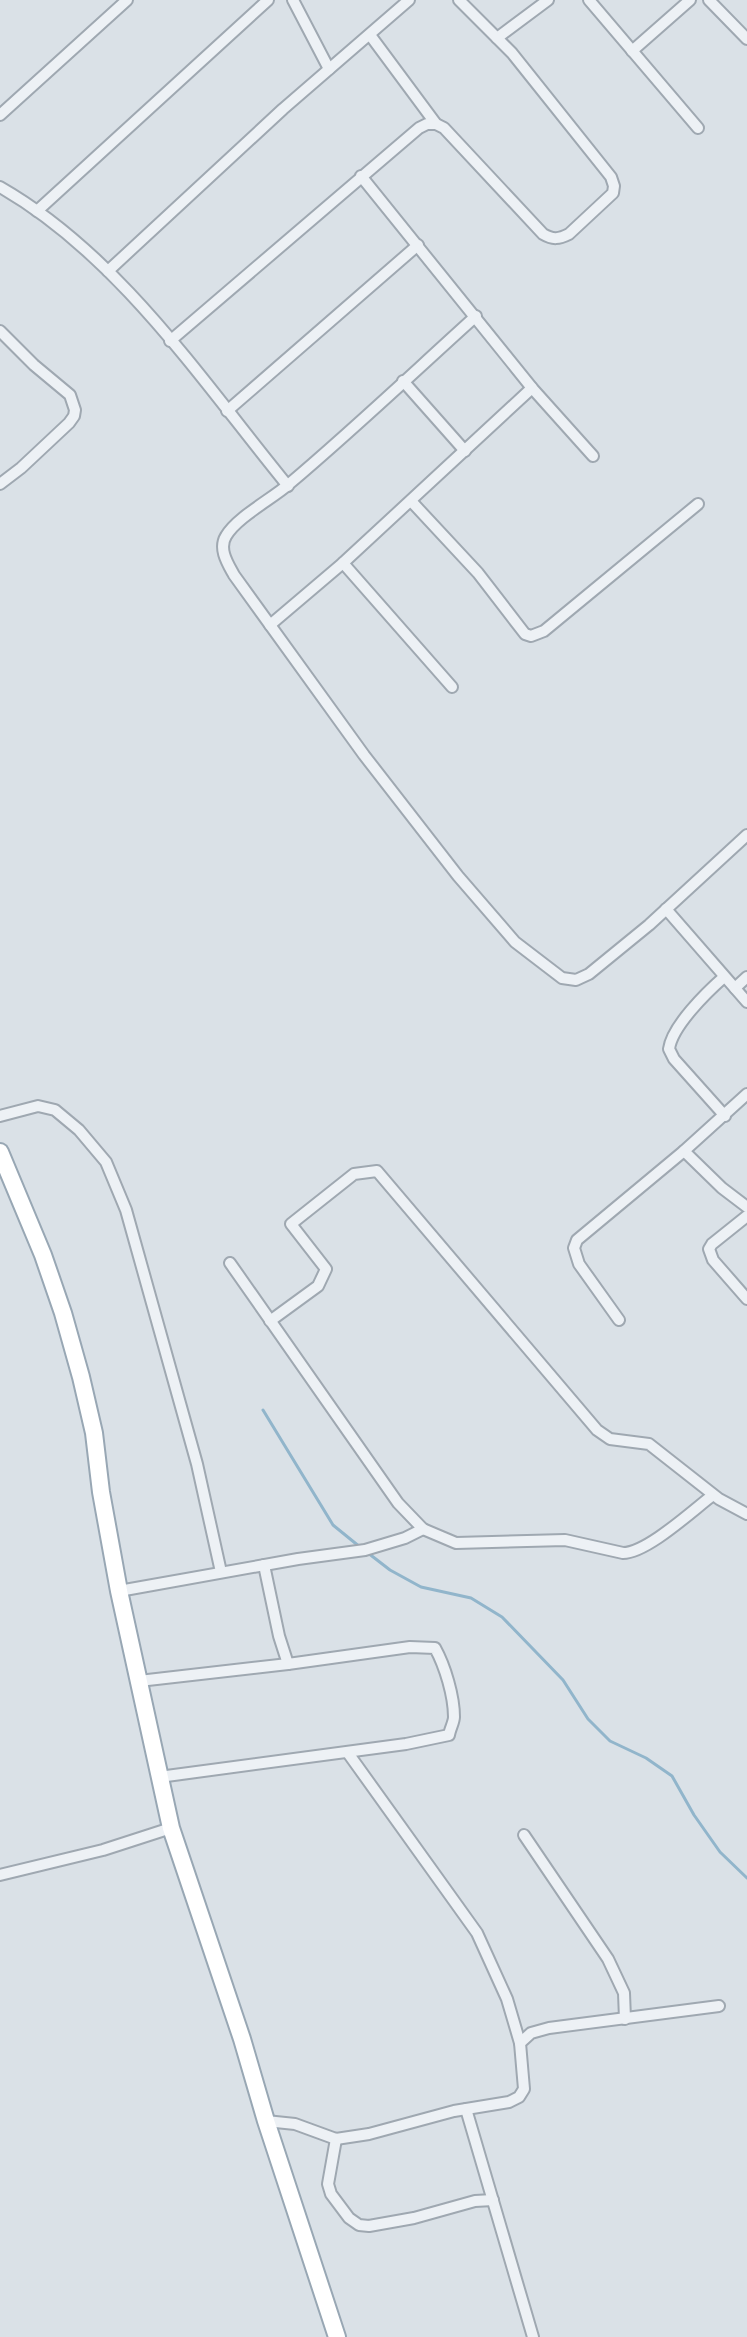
<svg xmlns="http://www.w3.org/2000/svg" width="747" height="2337" viewBox="0 0 747 2337" font-family="Jost,sans-serif">
<style>
.lines{fill:none;stroke-linecap:round;stroke-linejoin:round}
.stream{stroke:#91b5cb;stroke-width:3}
.minor-casing{stroke:#9fa8b1;stroke-width:14}
.primary-casing{stroke:#98a7b4;stroke-width:20}
.minor{stroke:#edf1f5;stroke-width:10}
.primary{stroke:#fff;stroke-width:16}
</style>
<rect width="100%" height="100%" fill="#dae1e7"/>
<g class="lines">
<g class="stream">
<polyline points="263,1410 333,1525 360,1547"/>
<polyline points="368,1553 390,1570 421,1587 471,1598 502,1617 563,1680 588,1719 610,1741 646,1758 672,1776 694,1815 720,1852 747,1878"/>
</g>
<g class="minor-casing">
<g id="minor">
<polyline points="293,0 329,69"/>
<polyline points="589,0 698,128"/>
<polyline points="709,0 747,39"/>
<path d="M370,35L436,124L444,128L543,234C553,240 559,239 569,234L613,193L614,186L611,177L512,53L459,0"/>
<polyline points="497,38 548,0"/>
<polyline points="632,51 690,0"/>
<polyline points="0,115 127,0"/>
<polyline points="361,176 532,388 593,456"/>
<path d="M0,187C119,255 202,381 288,486"/>
<polyline points="37,211 268,0"/>
<polyline points="108,271 283,109 409,0"/>
<path d="M476,316C414,372 353,430 289,484C272,499 237,517 226,536C218,549 228,564 234,575L364,755L458,876L515,942L562,978L576,980L589,974L649,925L747,835"/>
<polyline points="0,331 34,365 70,395 75,410 74,416 69,423 21,468 0,484"/>
<polyline points="170,341 419,128 427,124 436,124"/>
<polyline points="403,381 465,451"/>
<polyline points="227,411 418,245"/>
<polyline points="411,501 478,573 525,634 531,636 544,631 698,504"/>
<polyline points="343,563 452,687"/>
<polyline points="270,625 343,563 532,388"/>
<polyline points="666,909 747,1002"/>
<path d="M724,977C707,992 672,1026 669,1049L674,1059L725,1116"/>
<polyline points="735,988 747,977"/>
<polyline points="0,1116 38,1106 55,1110 79,1130 106,1162 126,1210 197,1464 221,1572"/>
<polyline points="684,1151 722,1188 747,1207"/>
<polyline points="747,1216 712,1244 709,1249 713,1260 747,1299"/>
<path d="M230,1263L398,1503L423,1529L456,1543L565,1540L623,1553C647,1553 693,1510 713,1495"/>
<polyline points="619,1320 579,1264 574,1248 577,1240 684,1151 747,1094"/>
<polyline points="270,1321 318,1286 326,1269 291,1224 354,1174 377,1171 597,1430 610,1439 649,1444 719,1499 747,1514"/>
<polyline points="264,1565 279,1636 288,1664"/>
<polyline points="119,1591 298,1559 365,1550 405,1538 423,1529"/>
<path d="M139,1681L288,1664L410,1647L435,1648C445,1666 454,1696 454,1717C454,1722 450,1729 449,1735L406,1744L159,1777"/>
<polyline points="348,1753 477,1933 507,1999 520,2043"/>
<polyline points="524,1835 608,1959 624,1993 625,2019"/>
<polyline points="0,1875 103,1850 171,1828"/>
<polyline points="466,2109 533,2337"/>
<polyline points="266,2121 295,2124 336,2139 369,2134 454,2111 509,2102 519,2097 524,2089 520,2043 531,2033 549,2028 719,2006"/>
<polyline points="336,2139 328,2184 331,2194 349,2218 359,2225 369,2226 414,2218 475,2201 493,2200"/>
</g>
</g>
<g class="primary-casing">
<polyline id="primary" points="0,1152 43,1255 63,1313 81,1377 94,1433 101,1492 119,1591 171,1828 242,2039 266,2121 337,2337"/>
</g>
<use href="#minor" class="minor"/>
<use href="#primary" class="primary"/>
</g>
</svg>
